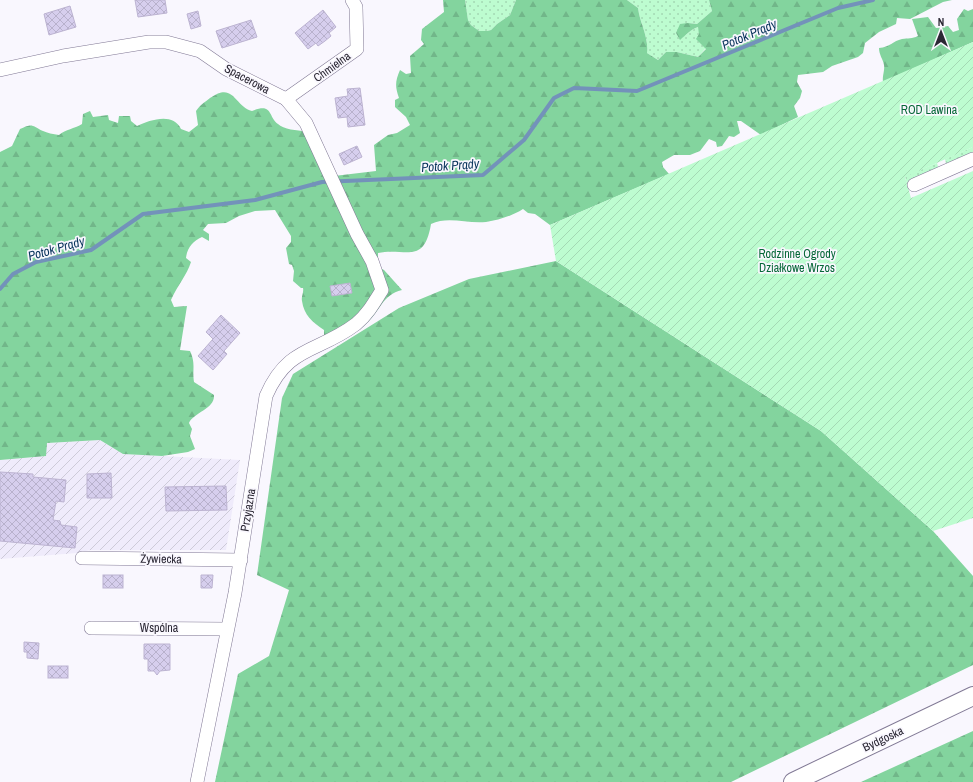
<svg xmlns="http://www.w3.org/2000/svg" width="973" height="782" viewBox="0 0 973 782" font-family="'Archivo Narrow',sans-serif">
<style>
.industrial{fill:url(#industrial-furrows)}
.grass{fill:url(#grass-dots)}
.forest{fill:url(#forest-firs)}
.garden{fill:url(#garden-furrows)}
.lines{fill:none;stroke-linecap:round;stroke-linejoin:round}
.stream{stroke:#7392ba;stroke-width:4}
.building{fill:url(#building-cross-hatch);stroke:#bcb3d1}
.minor-casing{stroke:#817995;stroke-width:14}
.secondary-casing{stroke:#817995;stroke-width:20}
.minor{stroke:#fff;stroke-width:13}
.secondary{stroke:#fff;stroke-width:18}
.labels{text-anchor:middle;stroke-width:3.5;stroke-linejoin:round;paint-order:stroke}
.street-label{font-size:12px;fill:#2b2834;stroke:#f9f7fe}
.park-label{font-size:12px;fill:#066838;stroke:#f9f7fe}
.water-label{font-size:13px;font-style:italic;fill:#08335b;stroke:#f9f7fe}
</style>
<defs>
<pattern id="industrial-furrows" width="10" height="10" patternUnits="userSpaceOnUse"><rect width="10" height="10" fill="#efebfb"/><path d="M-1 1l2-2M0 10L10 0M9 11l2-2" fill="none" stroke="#cdcad8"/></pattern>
<pattern id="grass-dots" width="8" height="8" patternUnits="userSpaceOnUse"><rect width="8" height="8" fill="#bdfcd0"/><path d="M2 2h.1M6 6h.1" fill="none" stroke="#a3d8b3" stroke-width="1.8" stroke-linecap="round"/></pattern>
<pattern id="forest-firs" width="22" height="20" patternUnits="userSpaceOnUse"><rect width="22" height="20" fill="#83d49e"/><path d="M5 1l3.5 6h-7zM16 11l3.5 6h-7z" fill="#71b689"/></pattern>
<pattern id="garden-furrows" width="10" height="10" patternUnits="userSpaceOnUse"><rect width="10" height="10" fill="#bdfcd0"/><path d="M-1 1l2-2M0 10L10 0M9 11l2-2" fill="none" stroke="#a3d8b3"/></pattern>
<pattern id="building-cross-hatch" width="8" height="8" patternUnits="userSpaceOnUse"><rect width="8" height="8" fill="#d6ceed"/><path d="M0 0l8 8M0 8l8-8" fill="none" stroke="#b8b1cc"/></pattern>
</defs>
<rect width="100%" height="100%" fill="#f9f7fe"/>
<polygon class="industrial" points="100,440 123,454 240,460 226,550 90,550 77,553 0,559 0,460 46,456 46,443"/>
<g class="grass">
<polygon points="465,0 516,0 510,15 497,24 491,30 487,31 479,31 471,25 468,20"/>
<path d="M627,0H709L712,11L697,24L688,23L676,33L680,39C687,35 691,29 698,27L706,48L698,57L677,52H666L658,60L647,53C649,37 640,24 638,8Z"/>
<polygon points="973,147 973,157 947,168 945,159"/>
<polygon points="937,163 939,170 907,185 905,176"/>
</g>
<g class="forest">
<path d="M443,0H465L468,20L471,25L479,31H487L491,30L497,24L510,15L516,0H627L638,8C640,24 649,37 647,53L658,60L666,52H677L698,57L706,49L696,39L699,34L698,27C691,29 686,35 680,40L676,33L680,24L688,23L697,24L712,11L709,0H952L943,2L910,19L897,18L896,24L879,32L865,43L863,53L858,57L832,66L823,72L798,75L797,82L802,91L800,98L794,106L798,117L761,135L741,121H737L740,133L734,137L729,136L722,146L717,147L716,142L709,139L700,151L690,155H674L662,162L663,167L669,174L550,225L535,214L528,213L523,209C512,216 499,220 486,222C467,224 448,216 431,224C424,266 405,247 378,253V267L384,270L402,290C382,295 381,310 367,323C360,331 340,339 329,345L321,338L324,335V330C312,322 304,315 302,301C301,296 304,293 303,288H301L293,281L294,271L292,265L289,264L286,248L291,242V236L275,210L255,211L239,216L226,223L208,224L203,230L209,234V241L202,237C193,241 187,248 186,258L191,262C187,275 177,286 171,300L174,307L187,306L180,350L190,351C196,364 192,369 194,382L214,395C215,409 194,412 189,423L192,429L190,436L195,449L188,452L162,456L123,454L100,440L47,443L46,456L0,460V152L12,146L20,129C33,123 31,125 43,131C47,133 53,134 59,135C66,129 74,129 82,124L83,114L90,111L93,117L108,115L109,120L118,123L119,116H130L131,121L137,126C150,120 173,112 181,129L189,132L198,125L196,111C200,105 205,102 210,98C234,81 234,106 252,111C273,102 268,117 278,124C283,129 298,131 305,131L334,176L376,171L374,145L388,135L397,133L410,125L406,117L395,107V100L399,98C395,86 395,82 400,70L406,74L411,73L410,56L424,44L421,40L422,29L444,12Z"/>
<path d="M964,9L968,11L973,9V42L883,82C882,76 885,70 884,65C883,59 879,55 879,48C890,47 893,41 902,39C908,38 912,39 918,36L912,19L928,17L936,28L948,26L953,32L959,30L957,19Z"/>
<polygon points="556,261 821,431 933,531 973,576 973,665 731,782 215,782 238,674 269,656 289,590 257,575 282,398 293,374 399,308 469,279"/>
<polygon points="973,731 973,782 861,782"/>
</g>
<polygon class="garden" points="973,42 973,147 905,177 911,198 973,171 973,518 933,531 821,431 556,261 550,225"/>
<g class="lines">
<polyline class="stream" points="0,289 13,274 36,262 91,250 143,214 255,200 322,182 483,175 524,140 554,98 574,88 637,91 838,8 873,0"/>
</g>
<g class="building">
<polygon points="135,0 165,0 167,13 138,17"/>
<polygon points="70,6 76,27 49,35 44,14"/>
<polygon points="323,10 336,27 329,33 331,36 325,41 318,46 316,43 308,49 295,33"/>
<polygon points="198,11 201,26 191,29 187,14"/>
<polygon points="251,20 257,37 222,48 216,31"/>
<polygon points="360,88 365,125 348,127 347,117 338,118 335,98 348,96 347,89"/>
<polygon points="357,146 362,157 344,165 339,154"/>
<polygon points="350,283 352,293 332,296 330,286"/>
<polygon points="221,315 240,333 224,351 227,354 213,370 198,356 213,339 206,332"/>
<polygon points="0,472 33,474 33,477 66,480 64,502 56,501 53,520 60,521 61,525 77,527 75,548 0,541"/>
<polygon points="111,473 112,498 87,498 87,474"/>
<polygon points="226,486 227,510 166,511 165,487"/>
<rect x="103" y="575" width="20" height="13"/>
<polygon points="201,575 213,575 212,588 201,588"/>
<polygon points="24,642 39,643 38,659 27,658 27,652 24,652"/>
<polygon points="144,644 170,644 170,670 160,671 157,675 154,671 148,671 148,659 144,659"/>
<rect x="48" y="666" width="20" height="12"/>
</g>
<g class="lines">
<g class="minor-casing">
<g id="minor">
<path d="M0,70L63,56L149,42H166L200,51L226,69L286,99L306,123L357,234L372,261L382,290C374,303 367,315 356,324C318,353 288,345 266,396L235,593L197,782"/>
<polyline points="286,99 357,49 356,7 352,0"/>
<polyline points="914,185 973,159"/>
<polyline points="82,558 241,560"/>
<polyline points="91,628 227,629"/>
</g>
</g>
<g class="secondary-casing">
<polyline id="secondary" points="793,782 973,696"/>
</g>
<use href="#minor" class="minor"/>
<use href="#secondary" class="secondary"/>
</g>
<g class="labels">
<g class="street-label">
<text transform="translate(332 67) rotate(-36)" y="4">Chmielna</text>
<text transform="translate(247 79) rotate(28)" y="4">Spacerowa</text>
<text transform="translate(248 510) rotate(-81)" y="4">Przyjazna</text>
<text transform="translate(161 559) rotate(1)" y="4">Żywiecka</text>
<text x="159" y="632">Wspólna</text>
<text transform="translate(883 739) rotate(-25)" y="4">Bydgoska</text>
</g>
<g class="park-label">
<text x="929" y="114">ROD Lawina</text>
<text x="797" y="258">Rodzinne Ogrody<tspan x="797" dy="14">Działkowe Wrzos</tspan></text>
</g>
<g class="water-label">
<text transform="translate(749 34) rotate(-23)" y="5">Potok Prądy</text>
<text transform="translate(450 165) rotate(-4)" y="5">Potok Prądy</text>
<text transform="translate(56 248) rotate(-16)" y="5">Potok Prądy</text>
</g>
</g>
<g transform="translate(941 32)" stroke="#f9f7fe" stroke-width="3" paint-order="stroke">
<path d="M0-3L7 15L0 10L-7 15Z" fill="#2b2834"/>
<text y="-6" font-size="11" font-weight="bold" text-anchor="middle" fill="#2b2834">N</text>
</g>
</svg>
